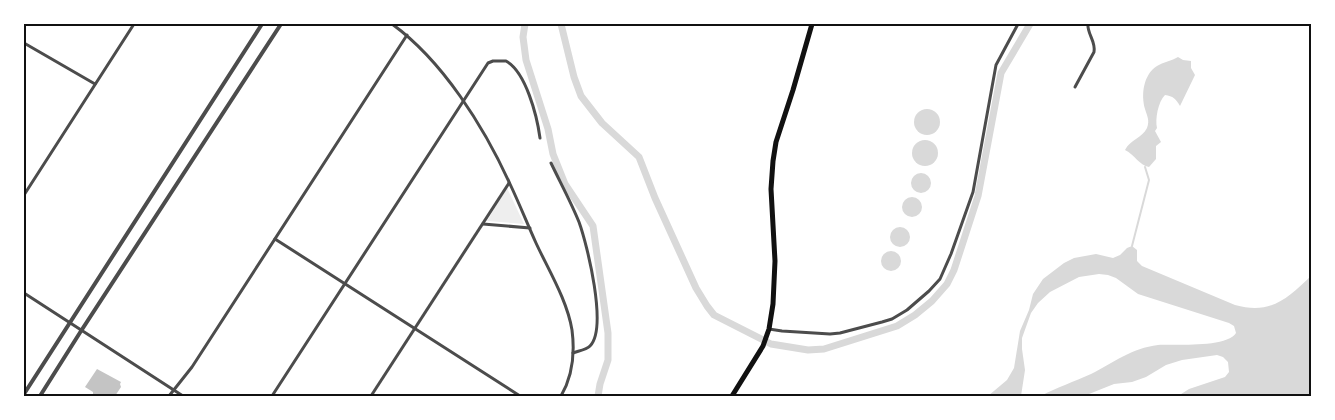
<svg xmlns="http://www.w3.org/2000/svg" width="1335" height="420" viewBox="0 0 1335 420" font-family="Helvetica,sans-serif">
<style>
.green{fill:#eee}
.water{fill:#d9d9d9}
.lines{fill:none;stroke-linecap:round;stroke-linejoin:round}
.stream{stroke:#d9d9d9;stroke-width:2}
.canal{stroke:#d9d9d9;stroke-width:7}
.building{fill:#c4c4c4}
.minor{stroke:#4c4c4c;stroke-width:3}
.tertiary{stroke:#4c4c4c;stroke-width:4}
.trunk{stroke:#111;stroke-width:5}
.neatline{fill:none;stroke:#111;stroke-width:2}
</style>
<rect width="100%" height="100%" fill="#fff"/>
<polygon class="green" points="507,188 524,224 487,221"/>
<g class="water">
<path d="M1178,57L1183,60L1191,61V68L1195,75L1180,106C1176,99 1173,96 1165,95C1158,102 1155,119 1157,128L1155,131L1161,142L1156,146V159L1149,167C1139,165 1135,155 1125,150C1130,140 1142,138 1147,128C1150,120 1147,116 1145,109C1141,95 1143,75 1157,66C1163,62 1172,61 1178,57Z"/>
<circle cx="927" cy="122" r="13"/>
<circle cx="925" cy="153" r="13"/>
<circle cx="921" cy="183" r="10"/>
<circle cx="912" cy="207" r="10"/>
<circle cx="900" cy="237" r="10"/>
<path d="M1132,246L1137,250V261L1142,266L1235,305C1270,315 1287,299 1311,276V396H1178L1189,389L1225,377L1229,372L1228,362L1223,357L1217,355L1182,360L1166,365L1146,377L1132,382L1114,384L1084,396H1041C1057,387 1074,382 1091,374C1113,363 1132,348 1158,345C1174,344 1227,348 1236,333L1234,326L1229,323L1138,294L1116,278L1108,275L1099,274L1079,277L1050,292L1038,303L1031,313L1022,338V349L1025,370L1021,396H988L1007,380L1014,368L1020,331L1029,310L1033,294L1043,279L1064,263L1074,258L1096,254L1113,258L1120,255L1127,248Z"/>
<circle cx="891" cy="261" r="10"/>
</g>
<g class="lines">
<polyline class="stream" points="1132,246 1149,180 1145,167"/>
<g class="canal">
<polyline points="525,24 523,37 526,60 548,129 553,154 565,184 593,226 608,333 608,360 600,384 598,396"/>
<polyline points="561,24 574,77 581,96 602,123 639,157 655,198 696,288 707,306 714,315 771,344 808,350 824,349 897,326 915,315 932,301 947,284 954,270 978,196 1001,73 1030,24"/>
</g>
</g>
<polygon class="building" points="97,369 121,382 120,384 121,387 115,396 93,396 93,392 85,387"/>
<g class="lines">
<g class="minor">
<path d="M392,24C443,61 484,127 510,184C519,203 527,223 536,243C549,271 567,300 572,330C575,353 572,377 561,396"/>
<polyline points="24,43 95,84"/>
<path d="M1075,87L1094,52C1096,41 1087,34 1088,24"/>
<path d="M551,163C560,182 571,202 579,222C587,244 608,328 590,346C586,350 578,351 573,353"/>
<polyline points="24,195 134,24"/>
<polyline points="483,224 530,228"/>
<polyline points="275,239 520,396"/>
<polyline points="24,293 183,396"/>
<polyline points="769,329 782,331 830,334 840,333 882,322 892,319 907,310 929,291 940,279 951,254 973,192 996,65 1018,24"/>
<polyline points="169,396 192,367 407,35"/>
<path d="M272,396L488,63L493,61H506C526,72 537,116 540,138"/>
<polyline points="371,396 509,183"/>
</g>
<g class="tertiary">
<polyline points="24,394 262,24"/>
<polyline points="40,396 81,331 281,24"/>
</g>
<polyline class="trunk" points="732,396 763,346 769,329 773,304 775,261 771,189 773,161 776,142 793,90 812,24"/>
</g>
<rect width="1335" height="420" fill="none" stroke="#ffffff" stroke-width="50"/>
<rect x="25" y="25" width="1285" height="370" class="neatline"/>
</svg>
